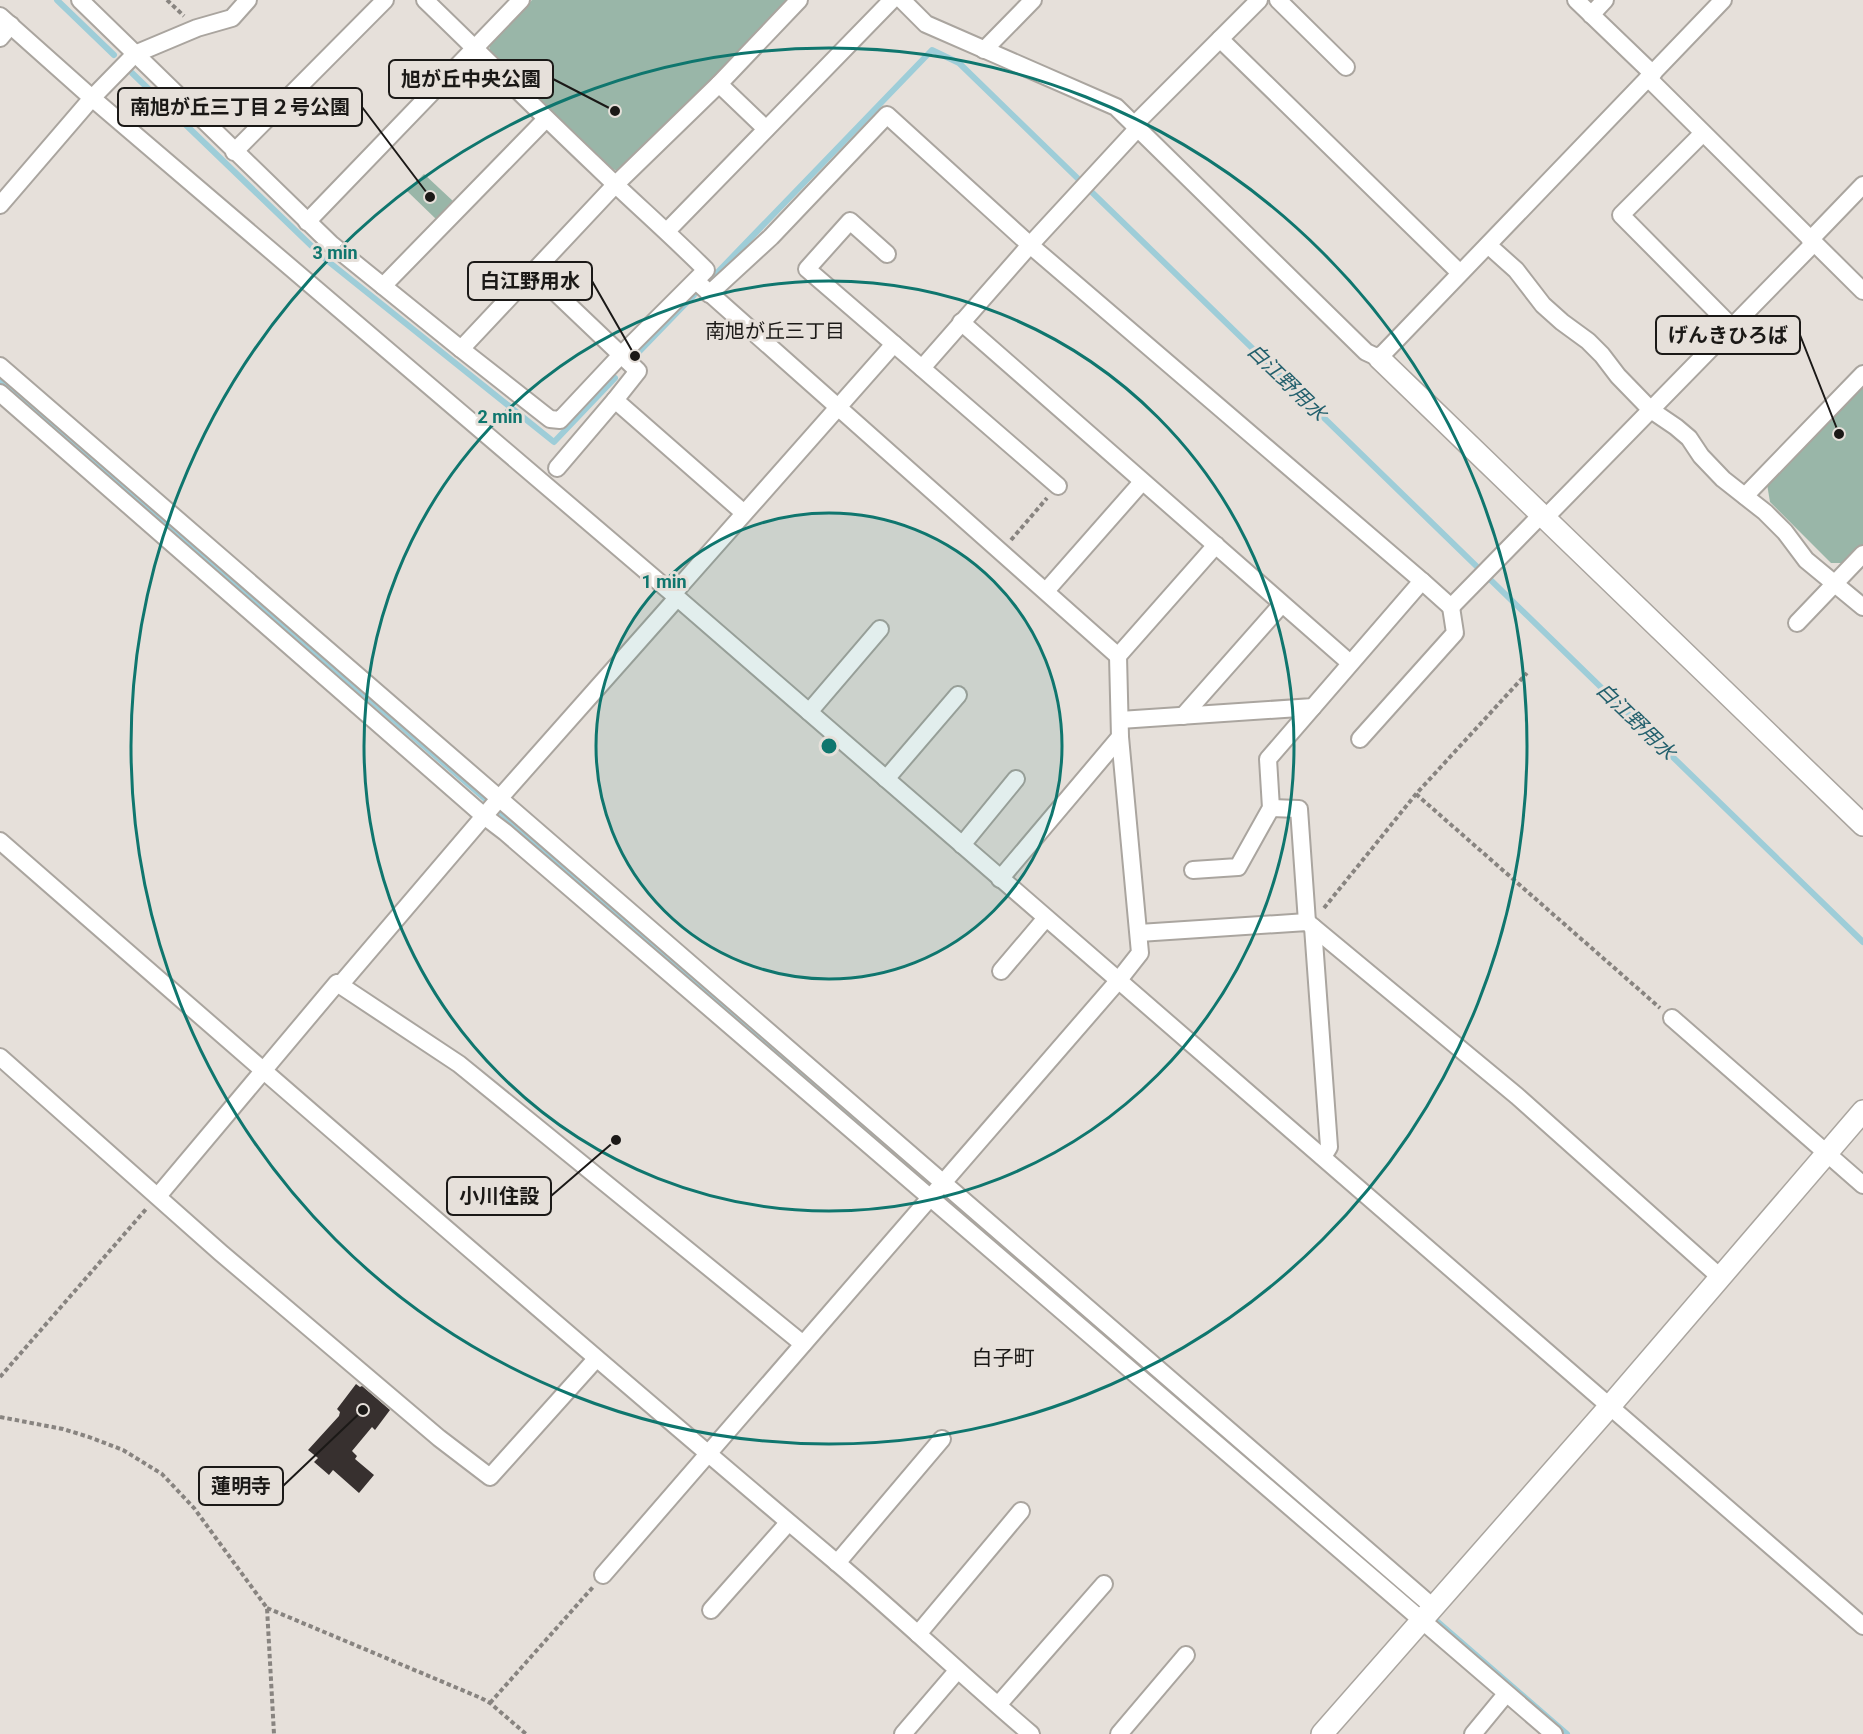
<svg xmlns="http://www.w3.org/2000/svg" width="1863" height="1734" viewBox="0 0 1863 1734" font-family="Roboto,'Noto Sans JP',sans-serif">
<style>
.green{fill:#99b6a8}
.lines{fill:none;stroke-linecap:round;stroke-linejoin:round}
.stream{stroke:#9ecdd8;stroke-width:6}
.building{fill:#37302f}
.minor-casing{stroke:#aaa59f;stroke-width:20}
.tertiary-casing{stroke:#aaa59f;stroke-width:24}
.path{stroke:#888480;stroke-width:4;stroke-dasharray:4.5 3;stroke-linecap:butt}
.minor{stroke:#fff;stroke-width:16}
.tertiary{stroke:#fff;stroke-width:21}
.ring{fill:none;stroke:#0f766e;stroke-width:3}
.labels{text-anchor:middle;stroke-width:6;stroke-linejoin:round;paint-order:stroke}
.neighbourhood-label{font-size:20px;fill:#1b1917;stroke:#e6e0da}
.water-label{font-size:20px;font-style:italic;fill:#225f6c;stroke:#e6e0da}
.quarter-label{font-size:21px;fill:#1b1917;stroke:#e6e0da}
.centre{fill:#0f766e;stroke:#e6e0da;stroke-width:3}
.ring-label{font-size:18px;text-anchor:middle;font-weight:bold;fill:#0f766e;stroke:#e6e0da;stroke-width:6;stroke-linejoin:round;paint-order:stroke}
.leader{fill:none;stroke:#1b1917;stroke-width:2}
.callout-dot{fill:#1b1917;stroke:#e6e0da;stroke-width:2}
.callout{fill:#e6e0da;stroke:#1b1917;stroke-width:2}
.callout-label{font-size:20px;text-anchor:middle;font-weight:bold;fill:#1b1917}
</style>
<rect width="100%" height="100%" fill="#e6e0da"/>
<g class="green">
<polygon points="532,0 789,0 621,172 609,168 490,53 489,44"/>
<polygon points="424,174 454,202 437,220 407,191"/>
<polygon points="1863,385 1863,545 1845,563 1831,563 1770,502 1767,484"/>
</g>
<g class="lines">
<g class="stream">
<polyline points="57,0 114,55"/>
<polyline points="132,73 324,258 554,442 615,378"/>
<polyline points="713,277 932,50 959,63 1863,942"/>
<polyline points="635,356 694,295"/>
<polyline points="0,380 1228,1440"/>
<polyline points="1431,1616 1567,1734"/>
</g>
</g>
<polygon class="building" points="356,1384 360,1387 362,1386 390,1410 375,1430 372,1427 352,1451 357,1456 355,1459 374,1475 359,1493 333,1470 329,1475 314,1462 318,1458 308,1450 339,1416 340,1412 337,1409"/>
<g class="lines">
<g class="minor-casing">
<g id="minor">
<polyline points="80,0 331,244 461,349 615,185 719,84 799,0"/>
<path d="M425,0C482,55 538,111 596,166C632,201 670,234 706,270L621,355L560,420L550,419L461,349"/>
<polyline points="902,0 926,24 1116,107 1366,352 1379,358 1723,0"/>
<polyline points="1278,0 1346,67"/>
<polyline points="1576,0 1653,74"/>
<polyline points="1591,15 1605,0"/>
<polyline points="0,16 92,98 673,594 1863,1626"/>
<polyline points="0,38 11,25"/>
<polyline points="1220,39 1460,273"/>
<polyline points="984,50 1033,0"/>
<polyline points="1648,78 1863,291"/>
<polyline points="719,84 766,129"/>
<polyline points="1134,125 1259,0"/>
<polyline points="1703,133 1621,215 1732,327"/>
<polyline points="234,152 385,0"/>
<polyline points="0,205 92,98 135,54 197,28 232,18 248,0"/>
<polyline points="307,222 521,0"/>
<polyline points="667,231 892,0"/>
<polyline points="1810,240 1863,185"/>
<polyline points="1488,245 1516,270 1543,305 1562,322 1588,341 1602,355 1618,376 1651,410 1676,427 1689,438 1701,456 1723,479 1765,512 1785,532 1806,560 1863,607"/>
<polyline points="887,254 850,221 807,269 894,344"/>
<polyline points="533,271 638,371 615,400 744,513"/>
<polyline points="383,286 546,119"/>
<polyline points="709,294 771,237 887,115 1030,245 1422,581 1313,707 1120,720"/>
<polyline points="961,322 1350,663"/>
<polyline points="0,366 1433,1607"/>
<polyline points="922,368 1030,245 1138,128"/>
<polyline points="0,393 484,816 505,832 1554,1734"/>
<polyline points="557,468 615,400"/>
<polyline points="1745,496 1863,374"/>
<polyline points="1545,518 1814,243"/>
<polyline points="1422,581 1451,607 1542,514"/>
<polyline points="1046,591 1142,482"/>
<polyline points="673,594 894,344 1058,486"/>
<polyline points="1797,623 1863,554"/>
<polyline points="1118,656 1216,545"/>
<polyline points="809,712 880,629"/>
<polyline points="1183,716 1282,604"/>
<polyline points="1360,739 1455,633 1451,607"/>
<polyline points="886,779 958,695"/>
<polyline points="1271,808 1299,809 1307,922"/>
<path d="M0,841C277,1083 555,1325 836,1562C902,1618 965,1678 1031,1734"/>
<polyline points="962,845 1016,779"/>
<polyline points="1193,870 1238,867 1271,808 1268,759 1313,707"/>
<polyline points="1000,879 1120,737"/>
<polyline points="1313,927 1329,1147 1323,1157"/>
<polyline points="1139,933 1307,922 1517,1096 1720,1277"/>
<polyline points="1001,971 1046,918"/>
<polyline points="340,985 497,801 677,598"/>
<polyline points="1672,1018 1863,1185"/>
<polyline points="0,1057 221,1253 439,1438 490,1477 596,1359"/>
<polyline points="158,1196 337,983 459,1064 803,1344"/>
<polyline points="837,1563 942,1439"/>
<polyline points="603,1575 1118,981 1140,953 1120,737 1118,656 696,281"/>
<polyline points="711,1610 788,1523"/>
<polyline points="918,1634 1021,1511"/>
<polyline points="998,1705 1104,1584"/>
<polyline points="903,1734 957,1671"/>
<polyline points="1119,1734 1186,1655"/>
<polyline points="1473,1734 1506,1694"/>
</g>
</g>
<g class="tertiary-casing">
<g id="tertiary">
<polyline points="1379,358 1863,825"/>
<polyline points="1322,1734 1610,1406 1863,1111"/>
</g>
</g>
<g class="path">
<polyline points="167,0 184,16"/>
<polyline points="1011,540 1047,498"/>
<polyline points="1416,794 1660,1008"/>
<polyline points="1324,908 1416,794 1527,673"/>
<polyline points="0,1377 147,1208"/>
<polyline points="0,1417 63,1429 89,1437 123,1450 162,1474 194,1508 267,1608 274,1734"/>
<polyline points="267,1608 481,1698 490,1703 526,1734"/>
<polyline points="490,1703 593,1587"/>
</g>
<use href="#minor" class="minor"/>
<use href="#tertiary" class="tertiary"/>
</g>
<circle cx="829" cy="746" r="233" fill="#0f766e" fill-opacity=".12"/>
<g class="ring">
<circle cx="829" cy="746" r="233"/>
<circle cx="829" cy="746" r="465"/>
<circle cx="829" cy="746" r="698"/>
</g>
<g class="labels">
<g class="neighbourhood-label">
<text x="775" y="338">南旭が丘三丁目</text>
</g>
<g class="water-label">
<text transform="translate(1287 382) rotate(44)" y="7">白江野用水</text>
<text transform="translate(1636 721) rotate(44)" y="7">白江野用水</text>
</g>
<g class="quarter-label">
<text x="1003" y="1365">白子町</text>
</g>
</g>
<circle cx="829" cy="746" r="9" class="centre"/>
<g class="ring-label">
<text x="335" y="259">3 min</text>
<text x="500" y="423">2 min</text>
<text x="664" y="588">1 min</text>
</g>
<path class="leader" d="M615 111L553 79M430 197L362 107M635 356L592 281M1839 434L1800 335M616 1140L551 1196M363 1410L283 1486"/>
<g class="callout-dot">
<circle cx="615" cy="111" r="6"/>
<circle cx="430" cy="197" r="6"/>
<circle cx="635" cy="356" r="6"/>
<circle cx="1839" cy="434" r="6"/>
<circle cx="616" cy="1140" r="6"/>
<circle cx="363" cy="1410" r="6"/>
</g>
<g class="callout">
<rect x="389" y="60" width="164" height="38" rx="6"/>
<rect x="118" y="88" width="244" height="38" rx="6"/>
<rect x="468" y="262" width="124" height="38" rx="6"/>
<rect x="1656" y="316" width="144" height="38" rx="6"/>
<rect x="447" y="1177" width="104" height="38" rx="6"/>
<rect x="199" y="1467" width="84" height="38" rx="6"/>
</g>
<g class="callout-label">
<text x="471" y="86">旭が丘中央公園</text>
<text x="240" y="114">南旭が丘三丁目２号公園</text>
<text x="530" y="288">白江野用水</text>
<text x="1728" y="342">げんきひろば</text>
<text x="499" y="1203">小川住設</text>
<text x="241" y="1493">蓮明寺</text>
</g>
</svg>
